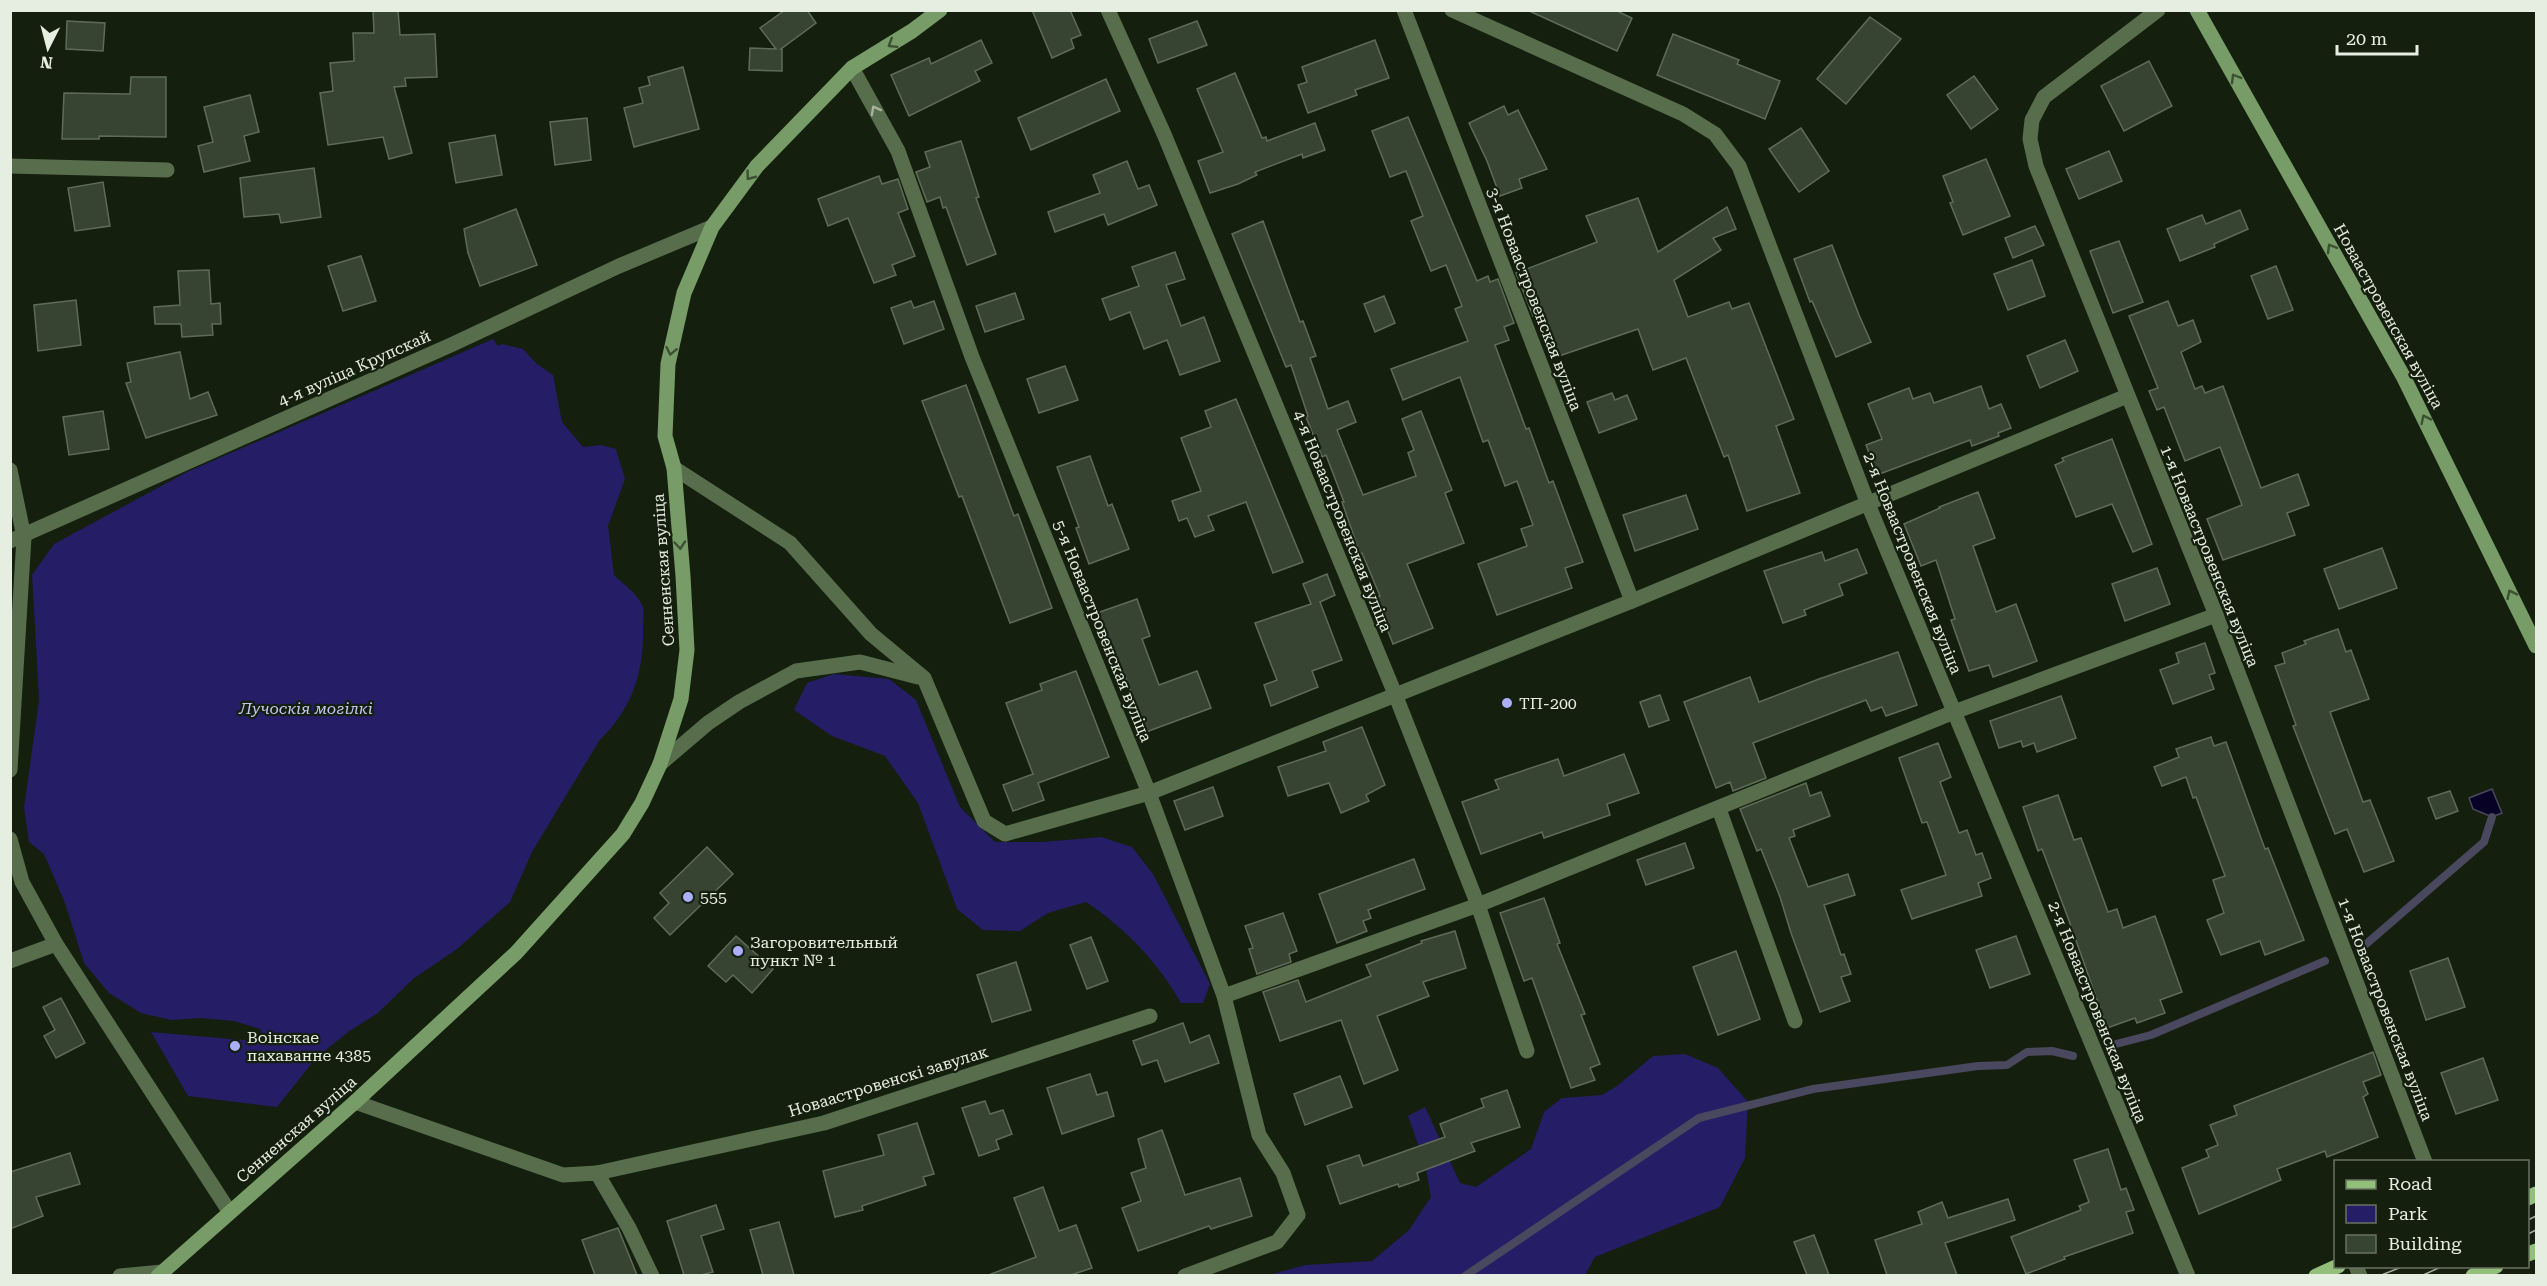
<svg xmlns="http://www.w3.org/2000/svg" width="2547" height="1286" viewBox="0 0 2547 1286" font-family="'Roboto Serif',serif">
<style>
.green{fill:#251d65}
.water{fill:#070126;stroke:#4a485e;stroke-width:1.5}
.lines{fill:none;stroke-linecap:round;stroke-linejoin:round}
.stream{stroke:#4a485e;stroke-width:8}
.building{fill:#374431;stroke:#5e6c57;stroke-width:1.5}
.street{stroke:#576d4c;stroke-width:15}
.secondary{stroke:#789c67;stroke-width:15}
.primary{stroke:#92c07b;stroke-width:15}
.tram{stroke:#a6afa1;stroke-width:1.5}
.oneway{stroke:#3c5132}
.oneway2{stroke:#a6b49e}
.poi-dot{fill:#abaffb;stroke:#141f0e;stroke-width:2}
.labels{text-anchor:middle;stroke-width:4.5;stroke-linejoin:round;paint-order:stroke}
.street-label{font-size:16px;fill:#e6eee2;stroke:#141f0e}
.poi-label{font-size:16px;fill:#e6eee2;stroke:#141f0e;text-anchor:start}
.park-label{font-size:16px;font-style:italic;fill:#c3c7f4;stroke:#141f0e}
</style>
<rect width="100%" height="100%" fill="#141f0e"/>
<g class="green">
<path d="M493,339L498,346L502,344L523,349L537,364L553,375L562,422L583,447L601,445L616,449L625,479L608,526L614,575C623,584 637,593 642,605C645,611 643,621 643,628C644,673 632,709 599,741L532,852L510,902L457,949L413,979L378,1013L348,1032L316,1058L277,1107L188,1096L151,1032L266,1042L260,1029L234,1021L201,1018L171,1020L141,1013L109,993L84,963L65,903L44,854L29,842L24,808L39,700L32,575L54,544L187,472Z"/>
<path d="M834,674L889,679L916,700L960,807L995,842H1042L1101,837L1132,847L1153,874L1210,984L1203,1003H1181C1157,961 1126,929 1086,902L1048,913L1020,931L983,930L957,909L918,803L885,756L832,736L794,710L807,683Z"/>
<polygon points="1685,1054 1718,1068 1748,1102 1745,1158 1720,1207 1595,1257 1585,1275 1265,1276 1305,1265 1372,1261 1409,1230 1431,1197 1425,1164 1408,1116 1425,1107 1460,1183 1476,1187 1531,1149 1544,1112 1562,1098 1602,1095 1617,1086 1653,1056"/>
</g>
<polygon class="water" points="2492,789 2502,813 2492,817 2473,809 2469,798"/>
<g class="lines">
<g class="stream">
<polyline points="2365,945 2484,842 2492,817"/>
<polyline points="2116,1044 2151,1035 2325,961"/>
<polyline points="1465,1276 1699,1118 1813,1089 1978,1066 2007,1065 2027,1052 2052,1051 2073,1056"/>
</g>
</g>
<g class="building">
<polygon points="373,10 398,10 400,35 435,34 437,77 405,78 406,86 394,87 412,153 389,159 383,137 328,145 320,93 333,91 330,63 354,61 353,33 374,33"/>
<polygon points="785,10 807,10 816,23 781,49 782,49 782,71 749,70 750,48 776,49 760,28"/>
<polygon points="1032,10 1070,10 1081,35 1071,39 1074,48 1052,58"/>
<polygon points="1527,10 1615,10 1632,18 1617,51"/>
<polygon points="1870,17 1901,39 1846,104 1817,79"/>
<polygon points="67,21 105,23 103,51 66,49"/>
<polygon points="1197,21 1207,45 1158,63 1149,39"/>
<polygon points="1673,34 1739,60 1737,64 1780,81 1765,119 1657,75"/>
<polygon points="981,40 992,63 975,71 980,81 909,116 891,75 929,58 931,64"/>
<polygon points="1375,40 1389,78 1355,90 1357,95 1308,113 1298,85 1307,82 1302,67"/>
<polygon points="2149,61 2172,106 2124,131 2101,86"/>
<polygon points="683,67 699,129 634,147 624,108 643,103 639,88 650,85 648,77"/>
<polygon points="1235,73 1262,138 1266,137 1267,141 1315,123 1325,150 1303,158 1302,154 1255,172 1257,175 1238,184 1210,193 1198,161 1223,152 1197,89"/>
<polygon points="1974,76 1998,109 1971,129 1947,95"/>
<polygon points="131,77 166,77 166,137 99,136 99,139 62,139 64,93 130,94"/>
<polygon points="1106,79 1120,111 1031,150 1018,118"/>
<polygon points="250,95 259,132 244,136 250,161 204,172 198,146 213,142 204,107"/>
<polygon points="1504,106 1508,115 1518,110 1547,169 1519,179 1522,188 1500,196 1487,161 1469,123"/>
<polygon points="1408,117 1477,281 1488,276 1490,282 1498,279 1514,323 1504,327 1509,340 1495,345 1526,429 1529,428 1549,483 1553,481 1583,562 1565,568 1572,588 1497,615 1478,564 1527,546 1521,529 1533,525 1517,481 1505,486 1488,440 1483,442 1460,377 1403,400 1391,369 1468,341 1455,309 1462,306 1446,265 1431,271 1411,221 1423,216 1406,171 1390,177 1372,131"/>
<polygon points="587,118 591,160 555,165 550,122"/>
<polygon points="1801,128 1829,171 1799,192 1769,149"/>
<polygon points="495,135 502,175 456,183 449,143"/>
<polygon points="961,141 979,197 976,198 996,254 967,265 946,207 943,208 940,197 927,202 916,172 930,167 925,152"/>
<polygon points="2109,151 2122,181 2079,199 2066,169"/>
<polygon points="1986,159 2010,216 1963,235 1950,203 1953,202 1943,176"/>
<polygon points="1127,161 1138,189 1149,185 1157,205 1108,225 1104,214 1055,232 1048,212 1100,193 1093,175"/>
<polygon points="314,168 321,217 281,223 279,214 244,217 240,178"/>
<polygon points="879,176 882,184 898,179 908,209 898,213 915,256 892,265 896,275 874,283 848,218 828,226 818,199"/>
<polygon points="103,182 110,226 75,231 68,188"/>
<polygon points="1638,198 1658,252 1727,207 1736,229 1713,238 1721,250 1674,280 1688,317 1729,302 1732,309 1749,303 1794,419 1776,426 1800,493 1747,511 1728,455 1724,457 1686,358 1653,370 1638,329 1559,356 1543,312 1533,316 1516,273 1597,242 1586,216"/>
<polygon points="516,209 537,265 480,286 468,253 464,229"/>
<polygon points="2240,210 2248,229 2214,244 2215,247 2180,261 2167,229 2202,215 2206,224"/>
<polygon points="1263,221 1300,322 1303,321 1316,356 1310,358 1328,409 1348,401 1356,422 1337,430 1363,495 1416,476 1408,453 1414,450 1402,419 1421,411 1452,490 1445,493 1464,543 1407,564 1433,628 1393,644 1375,598 1380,596 1362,553 1360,554 1342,502 1344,502 1326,455 1322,457 1306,417 1308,416 1291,365 1286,367 1232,234"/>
<polygon points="2035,226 2044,245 2013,258 2005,238"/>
<polygon points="2119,241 2143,302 2113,313 2090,251"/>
<polygon points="1832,245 1859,315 1871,342 1836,357 1812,301 1810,302 1794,259"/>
<polygon points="1175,252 1185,279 1166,285 1181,326 1204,317 1220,361 1180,375 1167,340 1144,349 1130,312 1110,320 1102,299 1139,286 1132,267"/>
<polygon points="361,256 376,301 343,311 328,266"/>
<polygon points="2032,260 2045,296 2008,310 1994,274"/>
<polygon points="2276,266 2293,310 2268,319 2251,276"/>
<polygon points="209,270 211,304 220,303 221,324 212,324 213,335 182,337 181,324 155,324 154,307 180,305 178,271"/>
<polygon points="1015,293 1024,319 985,332 976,306"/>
<polygon points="1384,296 1395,323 1375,332 1364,304"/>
<polygon points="76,300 81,345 38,351 34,305"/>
<polygon points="911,301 914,308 934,301 944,329 904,344 891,308"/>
<polygon points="2168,301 2178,326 2193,320 2201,342 2181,352 2195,389 2202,386 2205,393 2223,386 2261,488 2298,474 2309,505 2287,513 2295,535 2223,560 2207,519 2242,505 2220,447 2185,461 2164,407 2157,410 2149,391 2158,388 2129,316"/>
<polygon points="2065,340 2078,371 2040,388 2027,356"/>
<polygon points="180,352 190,399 208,392 217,415 146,438 126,383 131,382 127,363"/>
<polygon points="1065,366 1078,400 1039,413 1027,379"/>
<polygon points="966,385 1014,516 1018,514 1052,608 1010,623 962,496 959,497 922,401"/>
<polygon points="1981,386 1989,409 2001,404 2011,428 1998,433 1999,436 1972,446 1970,440 1877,475 1866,445 1882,439 1868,404 1909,388 1913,399 1930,393 1934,403"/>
<polygon points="1612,393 1615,400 1627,395 1637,419 1599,433 1587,402"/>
<polygon points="1236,399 1303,562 1273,573 1246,502 1208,516 1214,530 1195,537 1187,518 1179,521 1172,501 1201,491 1181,438 1211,427 1205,411"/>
<polygon points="103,411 109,449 69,455 63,417"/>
<polygon points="2112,439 2152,544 2133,552 2112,504 2076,517 2055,465 2064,461 2062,458"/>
<polygon points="1090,456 1108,506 1112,504 1129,549 1089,564 1076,528 1079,527 1057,467"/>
<polygon points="1978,492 1995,538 1973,546 1996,612 2016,604 2037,661 1993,677 1989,665 1969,671 1951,620 1955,619 1936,560 1921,566 1904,524 1940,508 1939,507"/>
<polygon points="1686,495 1698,529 1635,551 1623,515"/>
<polygon points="2382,548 2397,588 2339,609 2324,569"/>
<polygon points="1857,549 1867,573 1839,584 1843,595 1804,610 1806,615 1783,623 1764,571 1822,552 1825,561"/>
<polygon points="2157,568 2170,604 2125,621 2112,584"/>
<polygon points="1327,574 1335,595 1320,602 1342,660 1312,671 1318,687 1271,706 1264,685 1277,680 1255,623 1311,604 1303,584"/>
<polygon points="1137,599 1150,636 1142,639 1159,685 1197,671 1211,708 1146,732 1123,671 1119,673 1097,613"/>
<polygon points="2338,629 2346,652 2351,650 2369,699 2330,712 2363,802 2370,800 2394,861 2364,872 2347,829 2335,834 2293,726 2296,725 2275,666 2285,663 2282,653 2306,644 2304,641"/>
<polygon points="2205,643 2215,673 2209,675 2214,689 2173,704 2160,670 2179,663 2176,653"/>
<polygon points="1898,652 1917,705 1886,716 1882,707 1871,711 1866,700 1753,743 1766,778 1733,791 1730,782 1716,788 1684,702 1750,677 1759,702 1819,679"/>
<polygon points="1076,671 1109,757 1038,783 1044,800 1013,811 1003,785 1033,774 1006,703 1042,690 1040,684"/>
<polygon points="1660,695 1669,720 1649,727 1640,702"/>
<polygon points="2061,696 2076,738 2037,752 2034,743 2023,747 2021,741 1999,748 1990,721"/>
<polygon points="1362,727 1385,785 1366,795 1369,801 1341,813 1329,783 1288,796 1278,767 1326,751 1323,742"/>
<polygon points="2211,737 2214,746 2226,742 2265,849 2268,848 2304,940 2265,955 2260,941 2221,955 2207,920 2224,913 2213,880 2225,876 2196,797 2193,798 2186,777 2162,786 2154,767 2179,757 2176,749"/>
<polygon points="1938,743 1951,777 1940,782 1959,833 1967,830 1976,855 1982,853 1991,878 1978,883 1982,896 1912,919 1901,890 1946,875 1927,822 1922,823 1899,758"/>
<polygon points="1624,754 1639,793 1607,804 1610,815 1544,838 1542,832 1481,854 1462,802 1499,789 1495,780 1558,759 1564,776"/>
<polygon points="1806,783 1810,796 1821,792 1830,816 1793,830 1795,836 1789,838 1808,887 1848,874 1855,895 1824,905 1841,955 1844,954 1851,974 1841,977 1850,1001 1820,1012 1791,933 1780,897 1761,849 1757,851 1740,809"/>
<polygon points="1213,787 1223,816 1185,830 1174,801"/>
<polygon points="2450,791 2458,811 2436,819 2428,798"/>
<polygon points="2058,795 2074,840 2081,838 2108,912 2117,909 2123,928 2155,916 2182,992 2160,1000 2165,1013 2137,1023 2135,1018 2107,1028 2068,918 2042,849 2038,851 2023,807"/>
<polygon points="1685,843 1694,868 1646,885 1637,860"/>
<polygon points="707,847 733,874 670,935 654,918 669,903 660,893"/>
<polygon points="1414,859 1425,889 1368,910 1371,918 1363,921 1367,931 1337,943 1319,894"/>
<polygon points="1544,898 1560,943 1557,944 1585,1014 1581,1015 1600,1064 1590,1068 1595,1080 1571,1088 1532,978 1524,981 1500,913"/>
<polygon points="1283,913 1297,951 1289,954 1291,962 1257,974 1249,949 1253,948 1245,926"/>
<polygon points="1455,931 1466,968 1423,982 1429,996 1377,1016 1398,1070 1364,1084 1341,1020 1280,1041 1263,992 1298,980 1306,1002 1371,976 1366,965 1422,943 1421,941"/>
<polygon points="736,936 773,969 752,993 733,975 726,982 708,966"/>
<polygon points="2016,936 2030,974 1990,988 1976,950"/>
<polygon points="1091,937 1108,981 1087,989 1070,945"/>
<polygon points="1736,951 1760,1019 1718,1035 1693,967"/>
<polygon points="2448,958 2465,1007 2426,1020 2410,971"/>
<polygon points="1016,962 1031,1010 992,1022 977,975"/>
<polygon points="61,998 85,1043 56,1058 44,1036 55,1030 43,1007"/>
<polygon points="1183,1023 1190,1043 1209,1035 1219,1063 1165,1082 1157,1060 1142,1065 1133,1041"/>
<polygon points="2373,1052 2381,1075 2363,1082 2368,1094 2363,1097 2378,1137 2327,1157 2325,1151 2277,1169 2281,1180 2199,1214 2182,1168 2209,1157 2206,1150 2218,1145 2210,1125 2237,1115 2234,1106"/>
<polygon points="2483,1058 2498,1100 2456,1114 2441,1073"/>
<polygon points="1090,1074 1097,1095 1107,1092 1114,1116 1062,1134 1047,1088"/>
<polygon points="1340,1076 1352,1107 1305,1125 1294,1094"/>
<polygon points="1507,1090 1520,1127 1471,1143 1475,1151 1417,1173 1419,1180 1399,1187 1398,1184 1340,1204 1327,1166 1359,1155 1363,1166 1445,1137 1440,1124 1484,1107 1481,1099"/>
<polygon points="985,1101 990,1114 1003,1110 1012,1134 996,1140 999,1149 979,1156 962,1108"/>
<polygon points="917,1123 934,1174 923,1177 926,1185 862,1206 863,1210 835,1217 823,1171 884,1155 878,1135"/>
<polygon points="1162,1130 1185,1195 1240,1178 1252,1216 1211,1229 1209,1226 1138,1251 1122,1208 1141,1201 1131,1173 1146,1168 1138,1139"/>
<polygon points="2108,1149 2121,1190 2126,1188 2134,1210 2126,1212 2133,1233 2064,1257 2065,1259 2026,1274 2011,1237 2081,1210 2079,1206 2089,1202 2074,1160"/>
<polygon points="70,1153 80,1184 36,1197 43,1216 10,1229 10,1172"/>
<polygon points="1043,1187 1059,1231 1076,1225 1092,1268 1071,1275 991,1275 991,1274 1036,1257 1014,1198"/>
<polygon points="2008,1199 2015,1220 1945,1243 1957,1275 1887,1275 1875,1240 1922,1224 1918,1212 1942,1202 1948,1218"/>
<polygon points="716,1205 724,1229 701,1236 713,1272 701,1275 684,1275 667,1221"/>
<polygon points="779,1222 794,1275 763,1275 750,1230"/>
<polygon points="618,1228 637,1275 595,1275 582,1240"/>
<polygon points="1814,1235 1829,1275 1807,1275 1794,1242"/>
</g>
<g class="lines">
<g class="street">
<polyline points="1108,10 1164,134 1395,694 1478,905 1527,1051"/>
<polyline points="1404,10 1632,601"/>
<polyline points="1452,10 1683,114 1715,134 1739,166 1868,504 2188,1276"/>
<polyline points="2158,10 2044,97 2032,120 2030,139 2036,166 2216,615 2425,1162"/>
<polyline points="852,68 898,151 972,357 1149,793 1224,996 1259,1135 1283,1173 1298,1215 1277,1242 1185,1276"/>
<polyline points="10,166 167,170"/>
<polyline points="674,468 790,543 871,634 924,678 984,821 1005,834 1149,793 1632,601 2127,396"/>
<polyline points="10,470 24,537 10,770"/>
<polyline points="10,541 453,344 619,266 712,227"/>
<polyline points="660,764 708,723 739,702 796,671 860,662 918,677"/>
<polyline points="1719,809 1795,1021"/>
<polyline points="10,839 22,882 56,944 229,1211"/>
<polyline points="10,961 56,944"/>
<polyline points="1224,996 1478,905 1954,712 2216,615"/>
<polyline points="355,1102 563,1175 597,1173 629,1228 652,1276"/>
<polyline points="597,1173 824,1123 1150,1016"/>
<polyline points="2356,1266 2360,1276"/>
<polyline points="120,1276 162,1272"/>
</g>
<g class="secondary">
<polyline points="2197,10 2403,376 2536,646"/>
<polyline points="158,1276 355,1102 516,953 623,834 642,803 660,764 681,699 687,650 683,576 674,468 665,436 668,364 684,293 712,227 757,166 852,68 912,31 940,10"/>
</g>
<g class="primary">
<polyline points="2528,1198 2536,1194"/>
<polyline points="2528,1254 2536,1251"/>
<polyline points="2316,1276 2338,1266"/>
<polyline points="2473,1276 2496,1266"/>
</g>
<g class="tram">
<polyline points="2528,1220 2536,1216"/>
<polyline points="2528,1234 2536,1230"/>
<polyline points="2379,1276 2404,1266"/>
<polyline points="2421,1276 2443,1266"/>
</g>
</g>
<defs><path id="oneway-chevron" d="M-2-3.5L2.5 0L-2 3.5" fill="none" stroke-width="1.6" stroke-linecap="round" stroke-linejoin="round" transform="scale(1.5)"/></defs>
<g class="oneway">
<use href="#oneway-chevron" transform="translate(892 44) rotate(148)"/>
<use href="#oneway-chevron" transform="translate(2235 78) rotate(-120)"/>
<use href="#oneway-chevron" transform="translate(750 176) rotate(127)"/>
<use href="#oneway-chevron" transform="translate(2331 248) rotate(-120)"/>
<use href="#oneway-chevron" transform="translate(671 351) rotate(102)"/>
<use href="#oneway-chevron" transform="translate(2425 419) rotate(-116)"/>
<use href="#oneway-chevron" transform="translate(680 545) rotate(85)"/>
<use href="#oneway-chevron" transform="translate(2511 594) rotate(-116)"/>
</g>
<use class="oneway2" href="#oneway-chevron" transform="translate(875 110) rotate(-119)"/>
<g class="poi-dot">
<circle cx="1507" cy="703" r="6"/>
<circle cx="688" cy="897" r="6"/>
<circle cx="738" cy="951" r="6"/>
<circle cx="235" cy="1046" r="6"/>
</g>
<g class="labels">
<g class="street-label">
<text transform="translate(1535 299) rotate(69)" y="6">3-я Новаастровенская вуліца</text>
<text transform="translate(2389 316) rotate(61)" y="6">Новаастровенская вуліца</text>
<text transform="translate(354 368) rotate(-24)" y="6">4-я вуліца Крупскай</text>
<text transform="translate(1343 521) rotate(68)" y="6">4-я Новаастровенская вуліца</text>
<text transform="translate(2210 556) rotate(68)" y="6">1-я Новаастровенская вуліца</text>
<text transform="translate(1913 563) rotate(68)" y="6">2-я Новаастровенская вуліца</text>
<text transform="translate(663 570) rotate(-94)" y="6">Сенненская вуліца</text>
<text transform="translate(1103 631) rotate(68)" y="6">5-я Новаастровенская вуліца</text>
<text transform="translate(2386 1009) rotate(69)" y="6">1-я Новаастровенская вуліца</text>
<text transform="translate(2098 1012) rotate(68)" y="6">2-я Новаастровенская вуліца</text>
<text transform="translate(888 1081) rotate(-17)" y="6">Новаастровенскі завулак</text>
<text transform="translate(296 1129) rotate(-41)" y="6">Сенненская вуліца</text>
</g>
<g class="poi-label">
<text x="1519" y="709">ТП-200</text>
<text x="700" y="903">555</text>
<text x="750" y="948">Загоровительный<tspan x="750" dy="18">пункт № 1</tspan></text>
<text x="247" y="1043">Воінскае<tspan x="247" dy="18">пахаванне 4385</tspan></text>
</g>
<g class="park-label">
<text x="306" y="714">Лучоскія могілкі</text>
</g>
</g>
<rect width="2547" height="1286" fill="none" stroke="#e6eee2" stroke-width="24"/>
<rect x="2334" y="1160" width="195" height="108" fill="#141f0e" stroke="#687263" stroke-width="1.5"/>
<rect x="2346" y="1180" width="30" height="9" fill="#92c07b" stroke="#687263" stroke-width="1.5"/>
<text x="2388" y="1190" font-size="18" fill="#e6eee2">Road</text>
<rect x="2346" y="1205" width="30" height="18" fill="#251d65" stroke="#687263" stroke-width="1.5"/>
<text x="2388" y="1220" font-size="18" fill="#e6eee2">Park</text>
<rect x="2346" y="1235" width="30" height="18" fill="#374431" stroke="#687263" stroke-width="1.5"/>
<text x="2388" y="1250" font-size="18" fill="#e6eee2">Building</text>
<g transform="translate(48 48) rotate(186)" stroke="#141f0e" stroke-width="4.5" paint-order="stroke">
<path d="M0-4.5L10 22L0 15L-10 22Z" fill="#e6eee2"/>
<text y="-9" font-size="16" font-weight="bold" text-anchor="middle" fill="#e6eee2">N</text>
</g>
<path d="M2337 45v9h80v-9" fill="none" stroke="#e6eee2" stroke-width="3"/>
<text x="2346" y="45" font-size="18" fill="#e6eee2" stroke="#141f0e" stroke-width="4.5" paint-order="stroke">20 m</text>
</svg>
